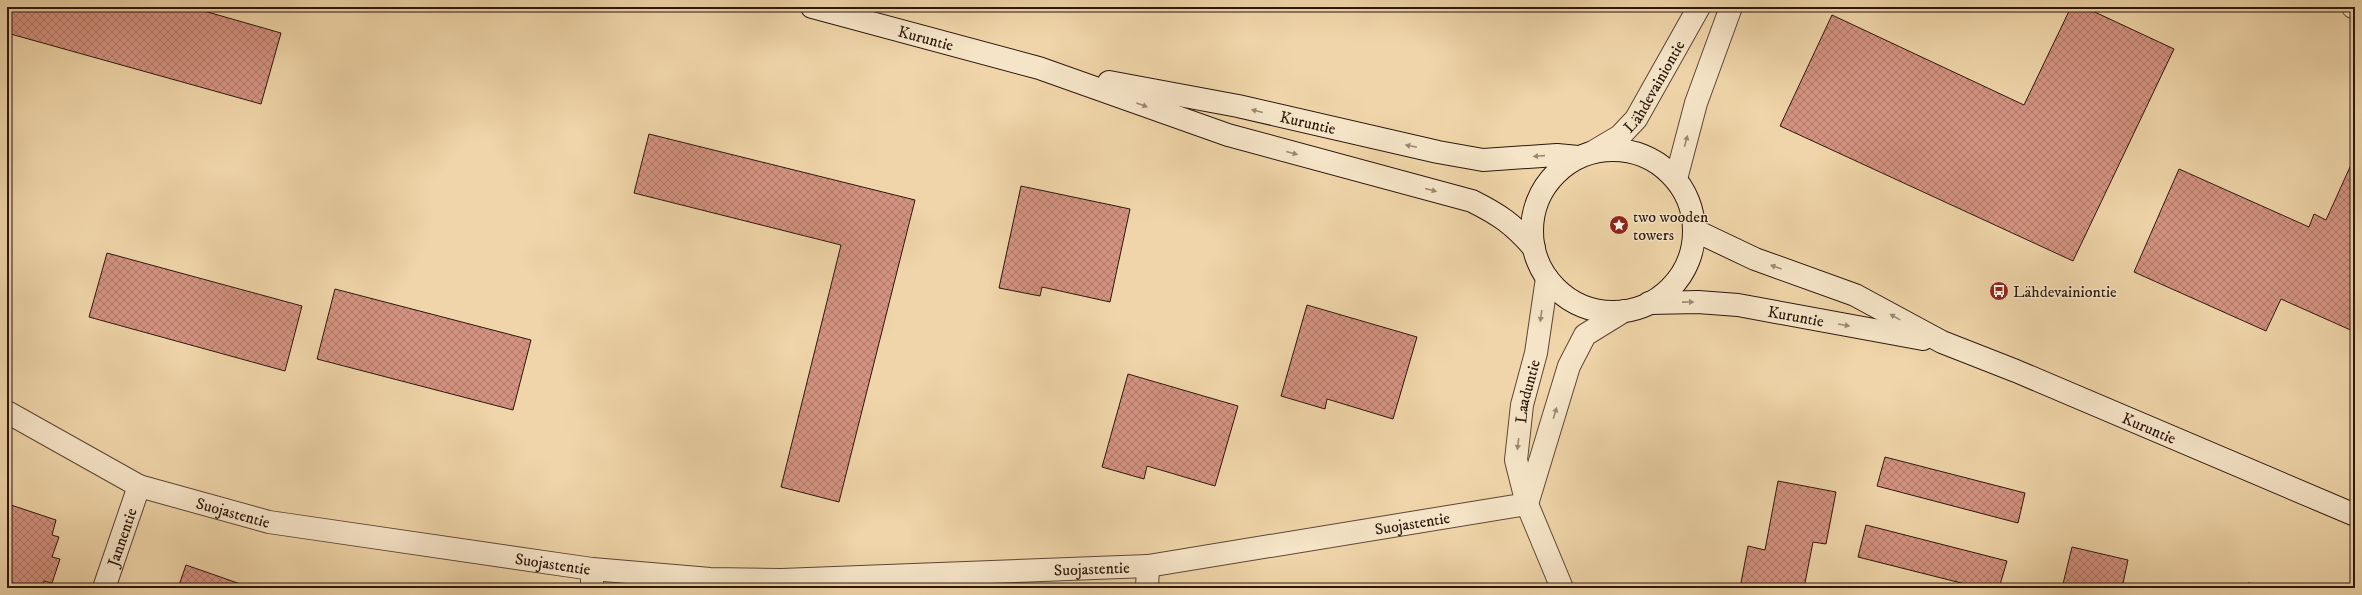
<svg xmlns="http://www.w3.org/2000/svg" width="2362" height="595" viewBox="0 0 2362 595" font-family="'IM FELL DW Pica',serif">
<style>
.building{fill:url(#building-cross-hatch);stroke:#2e170d}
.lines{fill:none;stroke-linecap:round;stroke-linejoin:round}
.minor-casing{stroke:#5e4634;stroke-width:24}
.tertiary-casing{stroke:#5e4634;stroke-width:24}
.secondary-casing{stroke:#2e170d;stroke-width:24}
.minor{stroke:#f5e4c7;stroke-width:22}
.tertiary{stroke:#f5e4c7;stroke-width:22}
.secondary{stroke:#f5e4c7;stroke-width:22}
.oneway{fill:#9b8873}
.labels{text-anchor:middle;stroke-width:3;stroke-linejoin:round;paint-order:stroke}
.street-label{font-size:16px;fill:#2e170d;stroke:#f5e4c7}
.poi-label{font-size:16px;fill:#2e170d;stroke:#f5e4c7;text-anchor:start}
</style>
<defs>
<pattern id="building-cross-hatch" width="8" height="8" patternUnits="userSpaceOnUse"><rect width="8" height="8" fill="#d49381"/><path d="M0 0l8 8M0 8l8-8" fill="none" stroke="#ac7768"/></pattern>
</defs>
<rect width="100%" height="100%" fill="#efd5a9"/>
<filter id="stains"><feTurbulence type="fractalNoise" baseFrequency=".005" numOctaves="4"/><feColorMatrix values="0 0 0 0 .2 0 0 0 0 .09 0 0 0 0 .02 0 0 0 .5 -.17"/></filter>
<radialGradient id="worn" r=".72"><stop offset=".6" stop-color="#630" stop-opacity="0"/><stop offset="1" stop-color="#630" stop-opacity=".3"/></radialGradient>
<g class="building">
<polygon points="7,7 190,7 281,33 261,104 7,33"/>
<polygon points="2071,7 2084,7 2174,49 2073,261 1780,126 1832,15 2024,105"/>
<polygon points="649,134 915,200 839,502 781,487 841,245 634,193"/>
<polygon points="2355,156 2355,332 2281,299 2266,331 2134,272 2179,169 2309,227 2314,214 2326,220"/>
<polygon points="1021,186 1130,209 1110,302 1042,287 1040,296 999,288"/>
<polygon points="107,253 302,306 285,371 89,317"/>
<polygon points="335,289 531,340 513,410 317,359"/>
<polygon points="1307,305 1417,337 1393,419 1327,399 1325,409 1281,396"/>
<polygon points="1128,374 1238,406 1215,486 1147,466 1144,479 1102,467"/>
<polygon points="1885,457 2025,493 2018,523 1877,486"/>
<polygon points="1778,481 1836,492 1826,544 1813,542 1804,588 1740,588 1748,546 1765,550"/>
<polygon points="11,505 56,520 52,535 59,537 52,557 60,559 52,583 44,581 42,588 7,588 7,517"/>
<polygon points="1866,525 2007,561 1999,588 1981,588 1858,557"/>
<polygon points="2072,547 2128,560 2122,588 2062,588"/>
<polygon points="186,565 252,588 178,588"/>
<polygon points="2248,583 2273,587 2272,588 2248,588"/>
</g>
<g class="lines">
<g class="minor-casing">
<g id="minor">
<polyline points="2353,7 2355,8"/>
<path id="s1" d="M7,412L139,486L269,522L592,569L710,579L782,580L1148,566L1527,504L1562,588"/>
<path id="s2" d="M104,588L139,486"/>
<polyline points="592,588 592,569"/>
<polyline points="1147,588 1148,566"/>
</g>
</g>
<g class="tertiary-casing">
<g id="tertiary">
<path id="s3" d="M1593,152L1620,136L1636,119L1699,7"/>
<polyline points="1676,179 1696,103 1731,7"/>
<path id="s4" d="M1527,504L1516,460L1522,405L1536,353L1547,278"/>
<polyline points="1527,504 1569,366 1585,335 1624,311"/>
</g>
</g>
<g class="secondary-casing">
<g id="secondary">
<path id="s5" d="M812,7L1039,68L1228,135L1472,201C1500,215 1513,224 1534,248"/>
<path id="s6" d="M1109,82L1238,106L1438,152L1483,160L1557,155L1578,157"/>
<circle cx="1613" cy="231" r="81"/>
<path id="s7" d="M1694,230L1755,259L1855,295L1942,342L2016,371L2355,515"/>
<path id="s8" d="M1649,303L1698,302L1738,305L1923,339"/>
</g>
</g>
<use href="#minor" class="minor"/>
<use href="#tertiary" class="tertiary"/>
<use href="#secondary" class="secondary"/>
</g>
<defs><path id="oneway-solid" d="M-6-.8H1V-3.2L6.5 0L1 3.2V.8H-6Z"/></defs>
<g class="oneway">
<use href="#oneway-solid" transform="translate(1142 105) rotate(20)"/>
<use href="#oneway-solid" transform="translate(1257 111) rotate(-166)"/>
<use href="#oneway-solid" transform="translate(1686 141) rotate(-75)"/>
<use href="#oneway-solid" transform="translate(1411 146) rotate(-168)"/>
<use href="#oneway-solid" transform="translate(1292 153) rotate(15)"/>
<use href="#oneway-solid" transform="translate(1539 156) rotate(176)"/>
<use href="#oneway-solid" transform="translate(1431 190) rotate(15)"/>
<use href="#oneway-solid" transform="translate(1776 267) rotate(-160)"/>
<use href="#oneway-solid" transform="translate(1688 302) rotate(-1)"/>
<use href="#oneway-solid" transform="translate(1541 316) rotate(98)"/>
<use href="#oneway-solid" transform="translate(1895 317) rotate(-151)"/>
<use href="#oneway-solid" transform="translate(1844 325) rotate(10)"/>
<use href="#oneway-solid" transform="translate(1555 413) rotate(-73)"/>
<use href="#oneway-solid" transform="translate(1518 444) rotate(97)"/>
</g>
<defs>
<g id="sight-disc" transform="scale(1)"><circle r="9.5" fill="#8f2418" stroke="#f5e4c7"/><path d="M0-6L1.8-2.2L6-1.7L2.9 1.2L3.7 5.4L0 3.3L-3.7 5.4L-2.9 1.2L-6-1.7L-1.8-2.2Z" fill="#fff"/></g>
<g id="bus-disc" transform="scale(1)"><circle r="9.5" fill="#8f2418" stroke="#f5e4c7"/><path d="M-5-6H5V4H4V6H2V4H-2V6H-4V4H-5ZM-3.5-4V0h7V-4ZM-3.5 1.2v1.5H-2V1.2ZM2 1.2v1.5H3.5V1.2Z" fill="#fff"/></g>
</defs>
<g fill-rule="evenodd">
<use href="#sight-disc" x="1619" y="225"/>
<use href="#bus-disc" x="1999" y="291"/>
</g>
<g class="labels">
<g class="street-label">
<text dy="6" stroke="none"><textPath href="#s5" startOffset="118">Kuruntie</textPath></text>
<text dy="6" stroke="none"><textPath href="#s3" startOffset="92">Lähdevainiontie</textPath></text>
<text dy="6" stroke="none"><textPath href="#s6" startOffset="203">Kuruntie</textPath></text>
<text dy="6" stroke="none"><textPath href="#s8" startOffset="148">Kuruntie</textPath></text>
<text dy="6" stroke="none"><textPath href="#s4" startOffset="115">Laaduntie</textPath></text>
<text dy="6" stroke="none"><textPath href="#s7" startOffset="497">Kuruntie</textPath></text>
<text dy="6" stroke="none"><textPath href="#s1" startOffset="249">Suojastentie</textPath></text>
<text dy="6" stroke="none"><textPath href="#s1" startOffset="1437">Suojastentie</textPath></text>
<text dy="6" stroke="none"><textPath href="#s2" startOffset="54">Jannentie</textPath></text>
<text dy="6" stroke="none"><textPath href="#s1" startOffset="573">Suojastentie</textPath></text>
<text dy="6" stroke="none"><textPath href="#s1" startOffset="1113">Suojastentie</textPath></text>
</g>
<g class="poi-label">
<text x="1633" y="222">two wooden<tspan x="1633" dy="18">towers</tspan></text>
<text x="2013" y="297">Lähdevainiontie</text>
</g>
</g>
<rect width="2362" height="595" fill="none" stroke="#efd5a9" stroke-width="24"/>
<rect x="8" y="8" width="2346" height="579" fill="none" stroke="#2e170d" stroke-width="2"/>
<rect x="12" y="12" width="2338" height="571" fill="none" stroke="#2e170d"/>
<rect width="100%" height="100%" filter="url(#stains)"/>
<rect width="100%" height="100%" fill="url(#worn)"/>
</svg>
